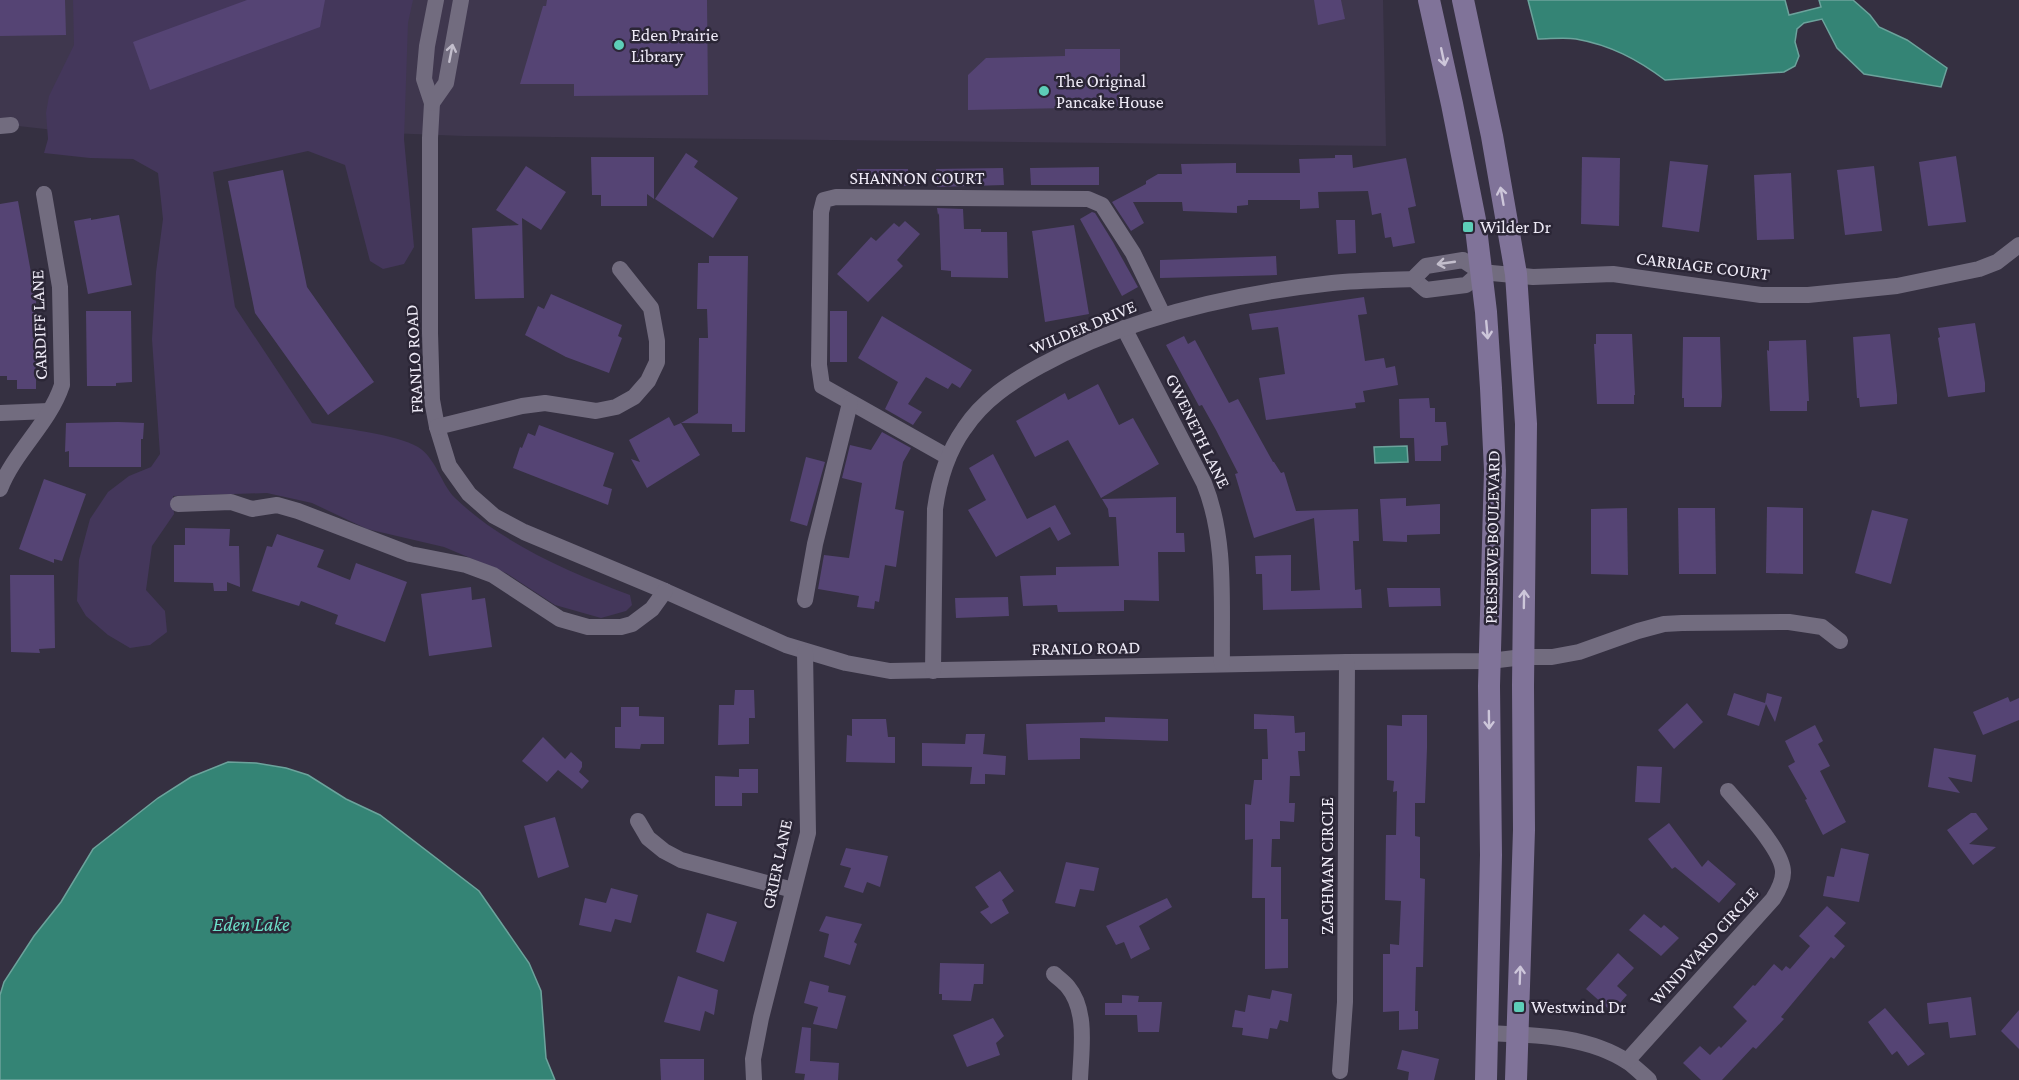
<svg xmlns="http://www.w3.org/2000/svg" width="2019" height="1080" viewBox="0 0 2019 1080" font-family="'Crimson Pro',serif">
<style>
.built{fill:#3f374e}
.green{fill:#44375b}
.water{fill:#348475;stroke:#6ca39c;stroke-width:1.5}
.building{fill:#554474}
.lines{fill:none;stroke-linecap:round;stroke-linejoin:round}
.street{stroke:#726c7f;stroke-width:16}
.secondary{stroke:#807399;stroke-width:22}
.oneway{stroke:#c3becc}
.oneway2{stroke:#cdc6da}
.poi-dot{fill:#5dceb8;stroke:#2b2636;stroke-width:2}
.labels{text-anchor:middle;stroke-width:5;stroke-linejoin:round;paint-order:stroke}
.poi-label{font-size:18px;fill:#eeeaf6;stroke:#2b2636;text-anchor:start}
.street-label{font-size:18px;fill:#eeeaf6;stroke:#2b2636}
.water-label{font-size:20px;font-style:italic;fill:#6cdfc9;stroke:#2b2636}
</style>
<rect width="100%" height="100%" fill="#353041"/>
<polygon class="built" points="0,0 1383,0 1386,146 464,136 187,125 81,133 0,124"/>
<path class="green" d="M73,0H413L408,23L404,139L414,247L404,264L383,269L370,261L345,165L308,151L213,172L235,307L312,423C338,428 397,434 418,447C436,458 441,484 455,498C503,544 569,572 630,595L632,605L626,611L601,618L555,605L506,573L444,547L367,529L312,503L267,493L173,496L174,514L152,546L146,590L165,611L167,632L150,645L130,648L108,635L86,616L77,601L79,560L90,519L108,492L129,476L151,467L160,454L152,339L156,272L163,219L158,173L133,159L90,158L44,153L48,139L46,113L49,96L74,45Z"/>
<g class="water">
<path d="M1528,0H1785L1789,15L1821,7L1819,0H1853L1870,15L1879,27L1907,40L1947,68L1941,87L1864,74L1837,48L1822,19L1804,23L1797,29L1795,42L1799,56L1795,66L1784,72L1665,80C1637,59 1610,45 1576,39C1564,37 1550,39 1538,39Z"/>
<polygon points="1407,446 1408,462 1375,463 1374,447"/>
<polygon points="228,762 256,763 286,768 308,775 346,799 380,815 479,891 529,963 541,991 546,1058 555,1080 0,1080 0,995 4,982 34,936 61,902 93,849 158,798 191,777"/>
</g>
<g class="building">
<polygon points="0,0 65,0 66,35 0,36"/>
<polygon points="247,0 325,0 320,27 150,90 133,42"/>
<polygon points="547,0 707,0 708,95 574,96 574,84 520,84 543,6 546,6"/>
<polygon points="1314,0 1341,0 1345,19 1318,25"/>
<polygon points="1065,49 1120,49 1120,107 968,110 968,75 986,58 1065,56"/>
<polygon points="686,153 698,161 694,167 738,198 713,238 655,199"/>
<polygon points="1335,155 1352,155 1353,168 1406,158 1416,206 1408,208 1415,243 1393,247 1391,237 1385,238 1381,213 1372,215 1368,191 1318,192 1319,208 1300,209 1300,200 1248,200 1248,205 1237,206 1237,213 1183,211 1182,202 1133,202 1144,223 1131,231 1112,202 1146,184 1146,181 1158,174 1182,174 1181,164 1236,163 1236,173 1300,173 1299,159 1335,158"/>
<polygon points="1956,156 1966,222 1928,226 1919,162"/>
<polygon points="591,157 654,157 654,199 647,194 647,206 601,206 601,195 592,195"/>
<polygon points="1582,157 1620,158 1619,226 1581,224"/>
<polygon points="1670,161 1708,165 1699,232 1662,227"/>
<polygon points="526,166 566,192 541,230 522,218 524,298 475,299 472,228 519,225 496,210"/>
<polygon points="1874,166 1882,231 1845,235 1837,170"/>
<polygon points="1099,167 1099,185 1031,185 1030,168"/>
<polygon points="1003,168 1004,185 937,187 936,169"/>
<polygon points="857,169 908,169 909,186 858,186"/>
<polygon points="283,170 307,287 374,382 328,415 255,313 228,181"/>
<polygon points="1791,173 1794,239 1757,240 1754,175"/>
<polygon points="18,201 36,300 36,389 17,389 17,380 7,380 7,376 0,376 0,204"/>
<polygon points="937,208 963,209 964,229 981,229 981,232 1007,232 1008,278 951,277 951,271 941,270 939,213 938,215"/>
<polygon points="1092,212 1095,213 1113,242 1138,287 1122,296 1080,219"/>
<polygon points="119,215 132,285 88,294 74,221 91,218 91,220"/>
<polygon points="1336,220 1355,220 1356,253 1338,254"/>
<polygon points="905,221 920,234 897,260 903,266 868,302 837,274 871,237 876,241 894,223 899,227"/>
<polygon points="1074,225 1089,314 1045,322 1032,231"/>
<polygon points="709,256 748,256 745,432 732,432 732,424 681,423 698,413 699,338 708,338 707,309 697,309 698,263 709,263"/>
<polygon points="1276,256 1277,275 1160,278 1160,260"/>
<polygon points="551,294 622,325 618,336 622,338 609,373 566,357 525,335 538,306 544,309"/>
<polygon points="1364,297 1367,314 1358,315 1365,361 1384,358 1386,368 1395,366 1398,385 1363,391 1365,402 1355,403 1356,408 1266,420 1259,378 1285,374 1278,327 1252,330 1249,314"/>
<polygon points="86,311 131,311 132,382 116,383 116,386 87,386"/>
<rect x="830" y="311" width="17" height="51"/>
<polygon points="882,316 972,370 960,388 952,383 948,389 926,377 908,404 922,412 913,425 885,409 898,382 858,358"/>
<polygon points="1975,323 1985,383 1985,392 1948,397 1938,338 1940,337 1938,328"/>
<polygon points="1596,334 1632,334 1635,395 1634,395 1634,404 1597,404 1594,344 1596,344"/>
<polygon points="1890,334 1897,395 1897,404 1860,407 1859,398 1857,398 1853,337"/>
<polygon points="1184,336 1188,344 1195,340 1229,403 1238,399 1273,462 1274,462 1281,473 1284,472 1296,511 1358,509 1359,541 1353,541 1355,590 1361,589 1362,608 1263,610 1262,574 1256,574 1255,556 1291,555 1291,591 1320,590 1314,518 1254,538 1235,474 1238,473 1216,430 1202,405 1199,406 1166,345"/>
<polygon points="1683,337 1720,337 1722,397 1721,407 1684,407 1684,398 1682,398"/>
<polygon points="1806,340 1809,401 1807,401 1807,411 1770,411 1767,350 1769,351 1769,341"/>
<polygon points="1098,384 1119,425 1133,418 1159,464 1101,498 1068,440 1035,457 1016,421 1065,393 1068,400"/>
<polygon points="1429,398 1430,408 1435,408 1435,422 1446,422 1448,445 1441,446 1441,461 1415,461 1414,438 1400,438 1399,399"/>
<polygon points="669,417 674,426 681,423 700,455 647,488 631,459 640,462 629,440"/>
<polygon points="118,422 144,423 143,439 141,439 141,467 69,467 69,451 65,452 66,423"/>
<polygon points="539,425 614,453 603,486 612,489 608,505 513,468 520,447 522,448 528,433 535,436"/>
<polygon points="882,432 911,448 903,462 895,509 904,511 896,567 885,565 879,602 875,601 874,609 857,607 859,596 818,589 824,555 849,558 862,483 842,478 850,445 871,450"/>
<polygon points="993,454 1027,519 1055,505 1071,534 1058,541 1050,527 996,557 968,510 986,500 969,468"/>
<polygon points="806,457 825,462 807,526 790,521"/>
<polygon points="44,479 86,494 62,561 54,559 54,563 19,549"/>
<polygon points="1176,497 1176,533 1184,533 1185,552 1158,552 1159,601 1124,600 1124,611 1058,612 1057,605 1023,606 1020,576 1056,575 1056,567 1119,566 1116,517 1109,517 1108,509 1102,499"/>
<polygon points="1406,498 1406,506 1440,504 1440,534 1407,535 1407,542 1383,541 1380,499"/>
<polygon points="1767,507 1803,508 1803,574 1766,573"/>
<polygon points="1627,508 1628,575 1591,574 1591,509"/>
<polygon points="1678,508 1715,508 1716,574 1679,574"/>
<polygon points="1872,510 1908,519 1891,584 1855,573"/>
<polygon points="185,528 230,529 229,546 239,546 240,587 227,582 227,591 214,591 213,583 174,582 174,545 185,545"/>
<polygon points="277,534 324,550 317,567 350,580 356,563 407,582 385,642 335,624 338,615 301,601 299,606 252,591 267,546 272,547"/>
<polygon points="10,575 54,575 55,648 39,649 40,653 11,652"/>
<polygon points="471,587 472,600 485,598 492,647 429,656 421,594"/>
<polygon points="1387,588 1440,588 1441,606 1389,607"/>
<polygon points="1008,597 1009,616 956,618 955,598"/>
<polygon points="735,690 754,690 755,718 749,718 749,744 718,745 719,705 734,705"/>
<polygon points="1734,693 1765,703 1767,693 1782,697 1775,722 1766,704 1759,726 1727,715"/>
<polygon points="2008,697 2010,702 2019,698 2019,720 1983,735 1973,712"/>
<polygon points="1687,703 1703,722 1674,749 1658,730"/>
<polygon points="621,707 639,707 639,716 664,717 664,744 641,744 640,749 615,748 615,727 621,727"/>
<polygon points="1254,714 1294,716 1295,733 1305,732 1305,751 1298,751 1300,776 1290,776 1289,803 1295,803 1294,822 1280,821 1280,839 1272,839 1271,867 1281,867 1281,919 1288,919 1288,968 1265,969 1265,898 1252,898 1253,839 1245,840 1245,804 1251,805 1254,780 1262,780 1262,759 1268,759 1267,729 1254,729"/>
<polygon points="1402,715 1427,715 1427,748 1425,803 1415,803 1415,836 1420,837 1420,878 1425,879 1423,967 1416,967 1415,1011 1418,1011 1418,1029 1399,1030 1399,1011 1383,1012 1383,954 1390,954 1390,944 1399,945 1401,901 1385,900 1386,835 1396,835 1397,791 1393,792 1394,781 1387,780 1387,725 1402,726"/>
<polygon points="1105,717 1168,719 1168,741 1080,738 1080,759 1028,760 1026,724 1105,722"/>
<polygon points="852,719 886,719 888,737 895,737 895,763 846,762 847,735 852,736"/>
<polygon points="1815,725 1823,741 1818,744 1830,766 1820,771 1846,822 1823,835 1805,800 1807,799 1788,766 1795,762 1785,741"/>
<polygon points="966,734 985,734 983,754 1006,756 1005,775 985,774 985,784 970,784 972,767 922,766 922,743 965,744"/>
<polygon points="543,737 565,759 571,752 582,762 582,767 579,772 589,781 582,789 558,770 547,782 522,761"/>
<polygon points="1934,748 1976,755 1972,782 1948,777 1960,793 1928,787"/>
<polygon points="1637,766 1662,767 1660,803 1635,802"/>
<polygon points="739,769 758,769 758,793 742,793 742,806 715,806 715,776 739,777"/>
<polygon points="1971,813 1976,813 1988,829 1969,844 1996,847 1973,865 1947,830"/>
<polygon points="555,817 569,867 538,878 524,826"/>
<polygon points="1669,823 1702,867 1708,860 1736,884 1719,903 1675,867 1672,869 1648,839"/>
<polygon points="846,848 888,856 880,887 867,882 863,893 844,887 851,868 840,865"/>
<polygon points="1841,848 1869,854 1859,902 1823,896 1827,876 1834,877"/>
<polygon points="1066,862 1099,868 1094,891 1080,889 1075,907 1055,903"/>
<polygon points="1000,871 1014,891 1002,900 1009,913 991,924 980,912 989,907 975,887"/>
<polygon points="611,888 638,895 631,923 615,919 611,932 579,925 585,898 606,903"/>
<polygon points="1167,898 1172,907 1139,926 1150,949 1131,959 1124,942 1116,945 1106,926"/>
<polygon points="1827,906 1846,923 1834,936 1845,946 1834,959 1831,957 1781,1017 1784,1019 1756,1049 1753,1047 1722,1080 1701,1080 1683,1063 1700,1046 1710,1055 1719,1046 1721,1048 1747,1021 1733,1007 1753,985 1755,986 1774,964 1782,971 1786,966 1790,969 1810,946 1799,936"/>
<polygon points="707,913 737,922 724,962 696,952"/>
<polygon points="1644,914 1661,928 1664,925 1679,938 1661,956 1629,930"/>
<polygon points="826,916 862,924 854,942 857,944 850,965 824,957 829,934 819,931"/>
<polygon points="1618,953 1634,968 1617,986 1627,995 1612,1012 1586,989"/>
<polygon points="940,963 984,964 983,984 974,984 971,1001 942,1000 942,994 939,994"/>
<polygon points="678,976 718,990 714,1015 705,1011 700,1031 664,1022"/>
<polygon points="810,981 829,986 828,992 846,996 837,1029 813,1024 818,1007 804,1003"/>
<polygon points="1272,990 1292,994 1288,1022 1280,1020 1277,1029 1270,1028 1268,1039 1242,1035 1243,1028 1232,1027 1235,1010 1245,1012 1248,995 1270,999"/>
<polygon points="1122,995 1139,996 1138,1002 1162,1002 1159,1032 1138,1032 1137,1015 1105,1015 1105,1003 1122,1003"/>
<polygon points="1971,997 1976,1035 1950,1038 1948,1022 1929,1024 1927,1003"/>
<polygon points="1885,1008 1925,1054 1908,1066 1897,1051 1892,1055 1868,1022"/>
<polygon points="2019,1010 2019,1049 2001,1031"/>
<polygon points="993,1018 1004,1036 996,1043 1000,1055 967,1067 953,1035"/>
<polygon points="802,1027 811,1028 810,1061 839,1063 838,1080 804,1080 805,1074 795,1073"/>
<polygon points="1402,1050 1439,1059 1434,1080 1408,1080 1409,1072 1397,1069"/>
<polygon points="660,1059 704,1059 704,1080 661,1080"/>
</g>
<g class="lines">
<g class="street">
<polyline points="436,0 427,46 424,79 432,103 430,138 430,333 432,400 437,427 449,466 469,494 494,516 524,532 665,591 786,645 846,663 890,671 1347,662 1490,661 1523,657 1552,657 1579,652 1638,631 1664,624 1682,623 1789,622 1822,627 1840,641"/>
<polyline points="432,103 446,83 461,0"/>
<polyline points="0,126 11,125"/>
<polyline points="1413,279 1426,290 1466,285 1481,272"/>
<path d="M1124,328L1204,483C1227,540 1221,603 1222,664"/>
<polyline points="0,413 49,411"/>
<polyline points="437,427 522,406 545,403 596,411 616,407 634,397 648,381 657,362 657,341 651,308 620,269"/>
<polyline points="948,457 822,386 819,365 821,212 824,200 836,197 1088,199 1102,205 1133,253 1163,315"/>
<path d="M0,489C14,452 49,424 62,385L60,287L44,194"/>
<polyline points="178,504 231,502 252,509 277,505 298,511 410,554 466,565 493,575 560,619 588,627 621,627 632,624 652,609 665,591"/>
<polyline points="805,600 815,544 850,403"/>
<path d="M933,671L935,509C939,480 947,453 964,429C983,400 1011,382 1040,366C1129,317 1231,294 1332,283C1358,280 1386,280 1413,279L1426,266L1463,260L1481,272L1533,277L1613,274L1761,295H1808L1897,286L1979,269L1997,262L2019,245"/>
<polyline points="638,821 648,838 664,851 681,860 793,890"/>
<path d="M1054,974C1058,978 1064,982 1068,987C1088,1011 1081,1051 1080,1080"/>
<path d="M1487,1033C1534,1035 1587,1035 1628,1062C1635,1067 1642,1074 1649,1080"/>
<path d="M1627,1061L1773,899C1778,891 1783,882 1783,873C1784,851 1743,809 1728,791"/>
<polyline points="1340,1071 1345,1002 1347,662"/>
<polyline points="754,1080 753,1059 761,1018 808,833 805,652"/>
</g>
<g class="secondary">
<polyline points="1429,0 1452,104 1475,220 1486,312 1491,388 1495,470 1489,686 1491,855 1486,1080"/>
<polyline points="1463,0 1492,136 1516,274 1526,424 1523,686 1524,830 1516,1080"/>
</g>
</g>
<defs><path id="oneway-shaft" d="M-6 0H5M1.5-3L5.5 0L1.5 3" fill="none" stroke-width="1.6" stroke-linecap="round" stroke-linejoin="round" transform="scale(1.5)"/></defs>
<g class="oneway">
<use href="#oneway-shaft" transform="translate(451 53) rotate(-79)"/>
<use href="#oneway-shaft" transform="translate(1446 263) rotate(172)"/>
</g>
<g class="oneway2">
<use href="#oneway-shaft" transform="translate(1443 57) rotate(78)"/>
<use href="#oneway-shaft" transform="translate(1502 196) rotate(-100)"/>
<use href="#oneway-shaft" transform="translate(1487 330) rotate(85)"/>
<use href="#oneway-shaft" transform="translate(1524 599) rotate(-89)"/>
<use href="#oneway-shaft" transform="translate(1489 720) rotate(89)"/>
<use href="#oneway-shaft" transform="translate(1520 975) rotate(-88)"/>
</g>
<g class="poi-dot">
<circle cx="619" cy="45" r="6"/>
<circle cx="1044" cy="91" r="6"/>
<rect x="1462" y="221" width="12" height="12" rx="3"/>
<rect x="1513" y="1001" width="12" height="12" rx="3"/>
</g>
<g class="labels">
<g class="poi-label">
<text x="631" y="41">Eden Prairie<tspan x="631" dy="21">Library</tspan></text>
<text x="1056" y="87">The Original<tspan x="1056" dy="21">Pancake House</tspan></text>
<text x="1480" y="233">Wilder Dr</text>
<text x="1531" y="1013">Westwind Dr</text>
</g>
<g class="street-label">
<text x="917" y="184">SHANNON COURT</text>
<text transform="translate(1703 266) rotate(7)" y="6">CARRIAGE COURT</text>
<text transform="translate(39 325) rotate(-92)" y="6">CARDIFF LANE</text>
<text transform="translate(1083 327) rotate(-23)" y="6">WILDER DRIVE</text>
<text transform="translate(414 359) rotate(-93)" y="6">FRANLO ROAD</text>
<text transform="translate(1198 431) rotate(64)" y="6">GWENETH LANE</text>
<text transform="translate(1492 537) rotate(-89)" y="6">PRESERVE BOULEVARD</text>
<text transform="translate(1086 648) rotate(-1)" y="6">FRANLO ROAD</text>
<text transform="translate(777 864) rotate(-78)" y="6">GRIER LANE</text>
<text transform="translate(1327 866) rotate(-90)" y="6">ZACHMAN CIRCLE</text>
<text transform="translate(1704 946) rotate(-48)" y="6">WINDWARD CIRCLE</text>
</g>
<g class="water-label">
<text x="251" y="931">Eden Lake</text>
</g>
</g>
</svg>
